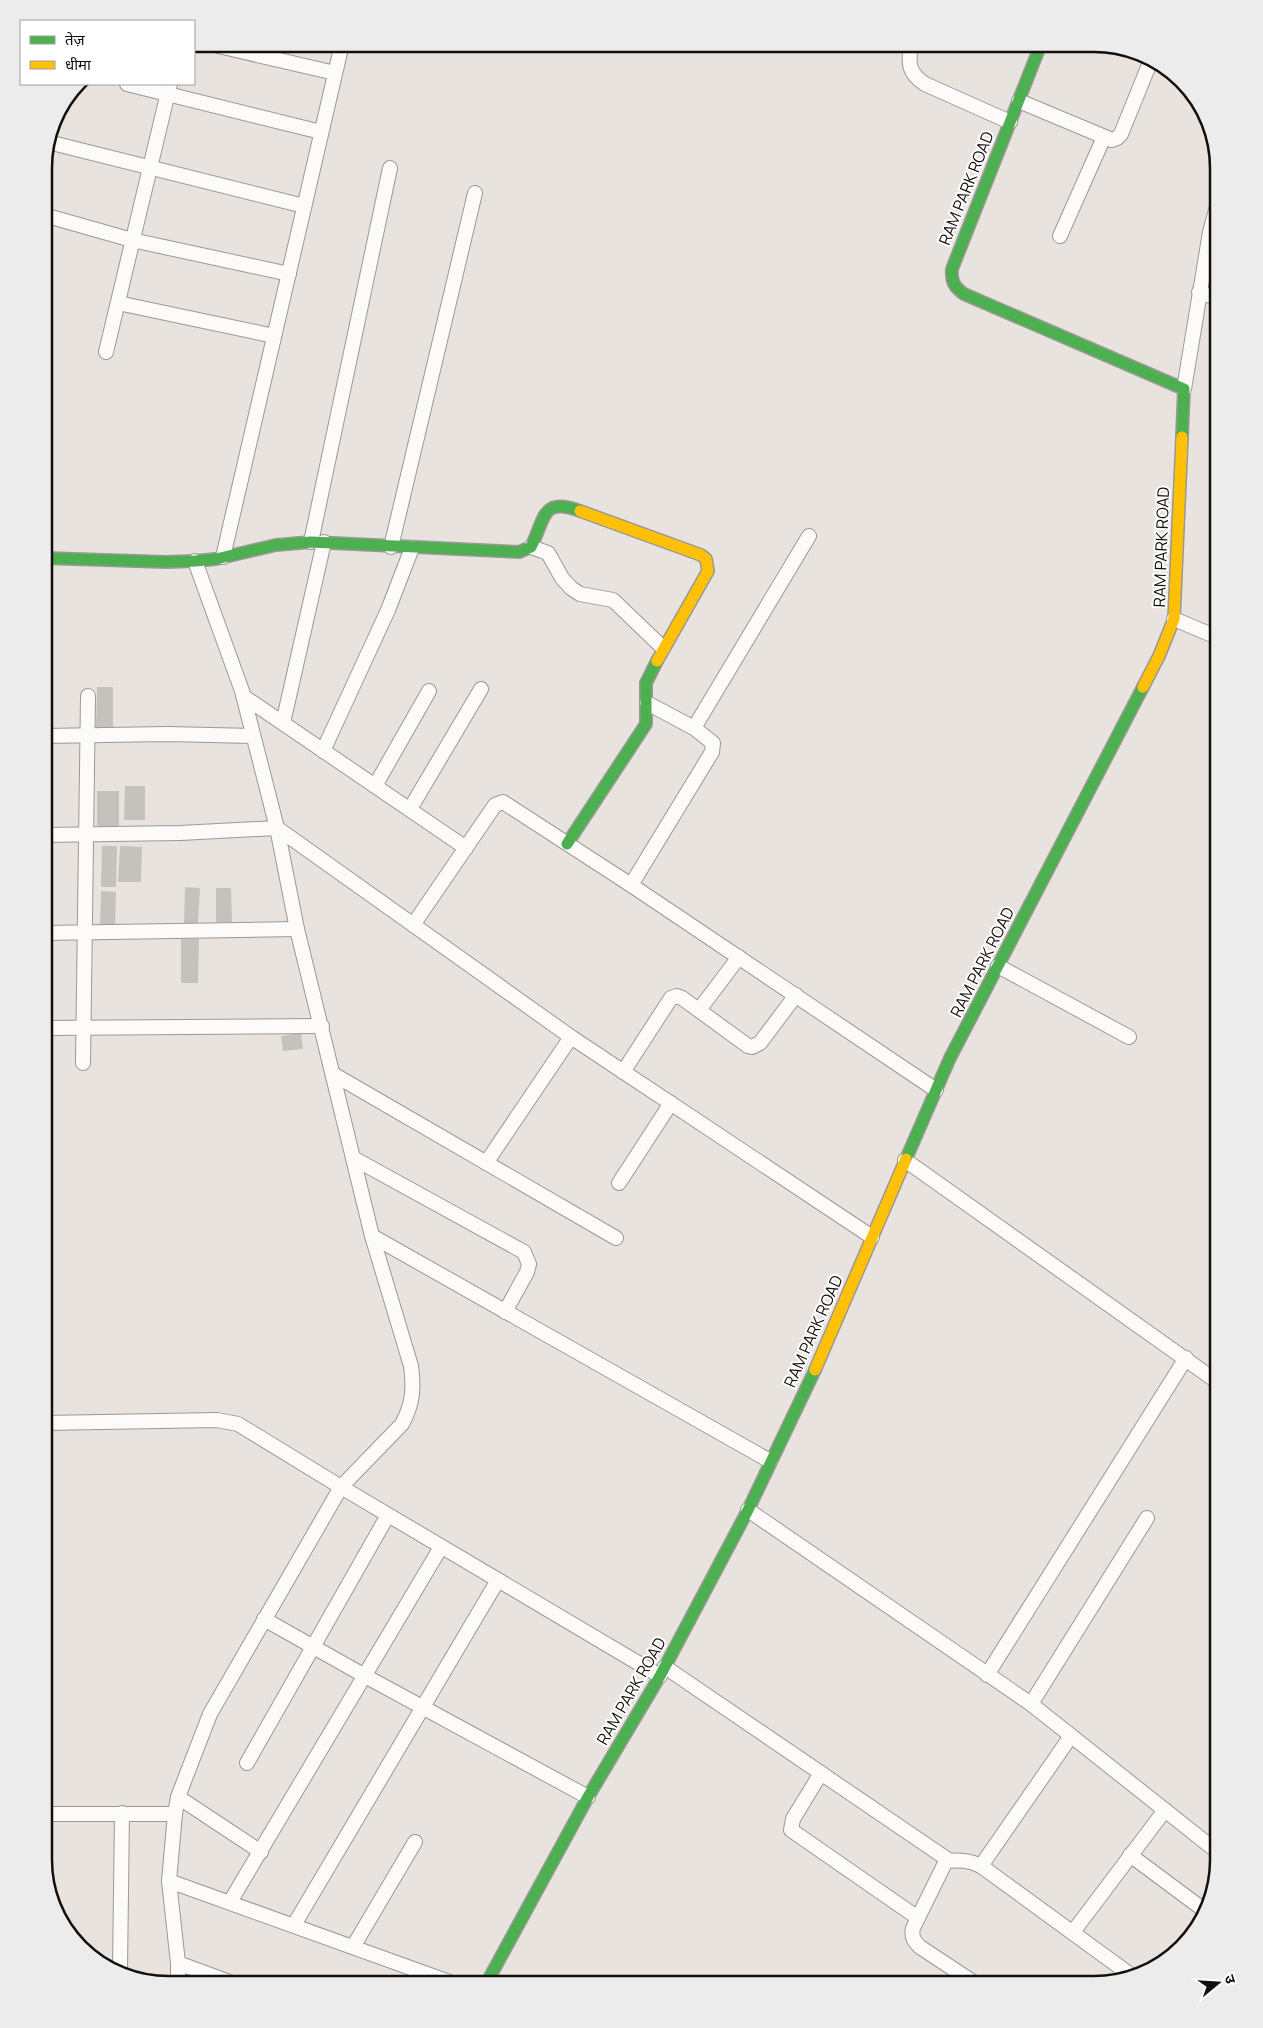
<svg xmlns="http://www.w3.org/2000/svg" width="1263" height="2028" viewBox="0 0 1263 2028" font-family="Manrope,'Noto Sans Devanagari',sans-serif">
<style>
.building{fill:#c5c1bd}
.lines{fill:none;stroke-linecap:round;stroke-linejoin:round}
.street-casing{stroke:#9c9895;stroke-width:16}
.fast-casing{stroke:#9c9895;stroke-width:14}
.slow-casing{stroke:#9c9895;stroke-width:14}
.street{stroke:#fcfbfa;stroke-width:14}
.fast{stroke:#4caf50;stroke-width:11}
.slow{stroke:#ffc107;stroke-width:11}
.labels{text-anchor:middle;stroke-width:4;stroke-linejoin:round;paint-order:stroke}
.street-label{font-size:16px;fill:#130f0c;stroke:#fff}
.rim{fill:none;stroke:#130f0c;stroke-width:2.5}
</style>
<rect width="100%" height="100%" fill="#e8e3de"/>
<g class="building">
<polygon points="97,687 113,687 113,730 96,730"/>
<polygon points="125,786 145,786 145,820 124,820"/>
<polygon points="97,791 119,791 119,827 97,826"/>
<polygon points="102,846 117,846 116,887 101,887"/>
<polygon points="120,846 142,847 141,882 118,882"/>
<polygon points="185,887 200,888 198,923 184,923"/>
<polygon points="216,888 231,888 232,922 216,922"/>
<polygon points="101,891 116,892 115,927 100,927"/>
<polygon points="181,939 199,939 198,983 181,983"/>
<polygon points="301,1033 303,1049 283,1051 281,1036"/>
</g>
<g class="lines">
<g class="street-casing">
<g id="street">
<polyline points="210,44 335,73"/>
<path d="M911,44C908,63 908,73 925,84L1010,122"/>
<polyline points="127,84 321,132"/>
<polyline points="1019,101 1112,140 1117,138 1121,134 1151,60"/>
<polyline points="48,142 304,206"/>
<polyline points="44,215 132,240 289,274"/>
<polyline points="1060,236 1104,137"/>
<polyline points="1199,292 1219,299"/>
<polyline points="118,303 274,336"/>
<polyline points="106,352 170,84"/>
<polyline points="1184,389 1210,232 1219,199"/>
<polyline points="311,542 390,168"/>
<polyline points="391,547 475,193"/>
<polyline points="531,547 548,553 562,578 571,588 580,594 613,600 663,648"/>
<polyline points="223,557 342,44"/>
<polyline points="1174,619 1219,638"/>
<polyline points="243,696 466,848"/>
<polyline points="647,703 694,728 809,536"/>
<polyline points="283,723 324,542"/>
<polyline points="44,736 168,734 253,736"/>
<polyline points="323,751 388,610 412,548"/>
<polyline points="375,786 429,691"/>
<polyline points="410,809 481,689"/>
<polyline points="44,835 180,833 277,828 571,1037 872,1237"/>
<polyline points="631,885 712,752 713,743 694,728"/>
<polyline points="413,925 495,805 503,802 631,885 936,1090"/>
<polyline points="44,933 297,929"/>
<polyline points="998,966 1129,1037"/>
<polyline points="699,1010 739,957"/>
<polyline points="44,1028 322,1026"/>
<polyline points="83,1063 88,696"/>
<polyline points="623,1072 671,998 677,996 682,998 748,1046 752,1047 760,1043 796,995"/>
<polyline points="333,1074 616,1238"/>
<polyline points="353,1158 524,1252 529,1264 527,1272 505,1312"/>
<polyline points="905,1160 1219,1383"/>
<polyline points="486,1163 571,1037"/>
<polyline points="619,1183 671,1103"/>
<polyline points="372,1236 770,1461"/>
<polyline points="44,1423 217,1420 238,1424 341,1487 660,1676"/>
<polyline points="748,1510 1031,1704 1219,1853"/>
<polyline points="264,1619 365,1676 588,1797"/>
<path d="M665,1667L947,1859L913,1928C911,1937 914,1941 920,1947L976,1984"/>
<polyline points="987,1675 1186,1358"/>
<polyline points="1031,1704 1147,1518"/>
<polyline points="247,1763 388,1515"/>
<polyline points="821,1773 793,1819 791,1830 918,1918"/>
<polyline points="1217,1795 1219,1797"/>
<polyline points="178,1797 261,1852"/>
<polyline points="44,1814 175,1814"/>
<polyline points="1130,1855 1204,1910"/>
<path d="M946,1861C959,1860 969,1860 981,1866L1132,1976"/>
<polyline points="981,1866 1071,1736"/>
<polyline points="169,1881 455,1984"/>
<polyline points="230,1902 441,1547"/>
<polyline points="294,1925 498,1580"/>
<polyline points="1073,1932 1165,1810"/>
<polyline points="353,1947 415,1842"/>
<polyline points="178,1963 235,1984"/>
<polyline points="120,1970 122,1813"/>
<path d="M178,1984V1963L169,1881L175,1814L178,1797L210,1714L341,1487L402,1424C413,1404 414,1388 411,1366L372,1236L297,929L277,828L242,691L195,561"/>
</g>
</g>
<g class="fast-casing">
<g id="fast">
<path d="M1041,44L952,269C951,281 954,287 964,294L1184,389L1182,437"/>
<path d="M44,558L166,562L195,561L216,559L276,545L311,542L519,552L531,547C545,520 541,496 580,511"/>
<polyline points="567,844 646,724 646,683 657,661"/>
<polyline points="906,1159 950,1058 1143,687"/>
<polyline points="486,1984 588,1797 660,1676 748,1510 815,1370"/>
</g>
</g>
<g class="slow-casing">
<g id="slow">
<polyline points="580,511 701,555 706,559 708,571 657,661"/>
<polyline points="1143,687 1159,656 1174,619 1182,437"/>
<polyline points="815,1370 906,1159"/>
</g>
</g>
<use href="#street" class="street"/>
<use href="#fast" class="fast"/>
<use href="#slow" class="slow"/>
</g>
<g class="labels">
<g class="street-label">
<text transform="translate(966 188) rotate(-68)" y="6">RAM PARK ROAD</text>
<text transform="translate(1161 547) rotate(-88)" y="6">RAM PARK ROAD</text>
<text transform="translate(982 962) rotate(-63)" y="6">RAM PARK ROAD</text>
<text transform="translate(813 1331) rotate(-66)" y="6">RAM PARK ROAD</text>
<text transform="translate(631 1691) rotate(-60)" y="6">RAM PARK ROAD</text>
</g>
</g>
<path d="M0 0H1263V2028H0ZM168 52H1094A116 116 0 0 1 1210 168V1860A116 116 0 0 1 1094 1976H168A116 116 0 0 1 52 1860V168A116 116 0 0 1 168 52Z" fill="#ececec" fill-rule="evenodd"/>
<path class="rim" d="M168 52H1094A116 116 0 0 1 1210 168V1860A116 116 0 0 1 1094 1976H168A116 116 0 0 1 52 1860V168A116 116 0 0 1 168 52Z"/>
<rect x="20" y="20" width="175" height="65" fill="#ffffff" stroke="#a19f9e"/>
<rect x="30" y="36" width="25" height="8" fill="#4caf50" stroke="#a19f9e"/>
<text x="65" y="45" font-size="15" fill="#130f0c">तेज़</text>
<rect x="30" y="61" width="25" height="8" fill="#ffc107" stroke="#a19f9e"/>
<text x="65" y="70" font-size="15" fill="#130f0c">धीमा</text>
<g transform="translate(1218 1983) rotate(72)" stroke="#ffffff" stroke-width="4" paint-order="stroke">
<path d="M0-4L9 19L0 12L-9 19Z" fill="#130f0c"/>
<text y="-8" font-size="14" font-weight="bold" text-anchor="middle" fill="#130f0c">उ</text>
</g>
</svg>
